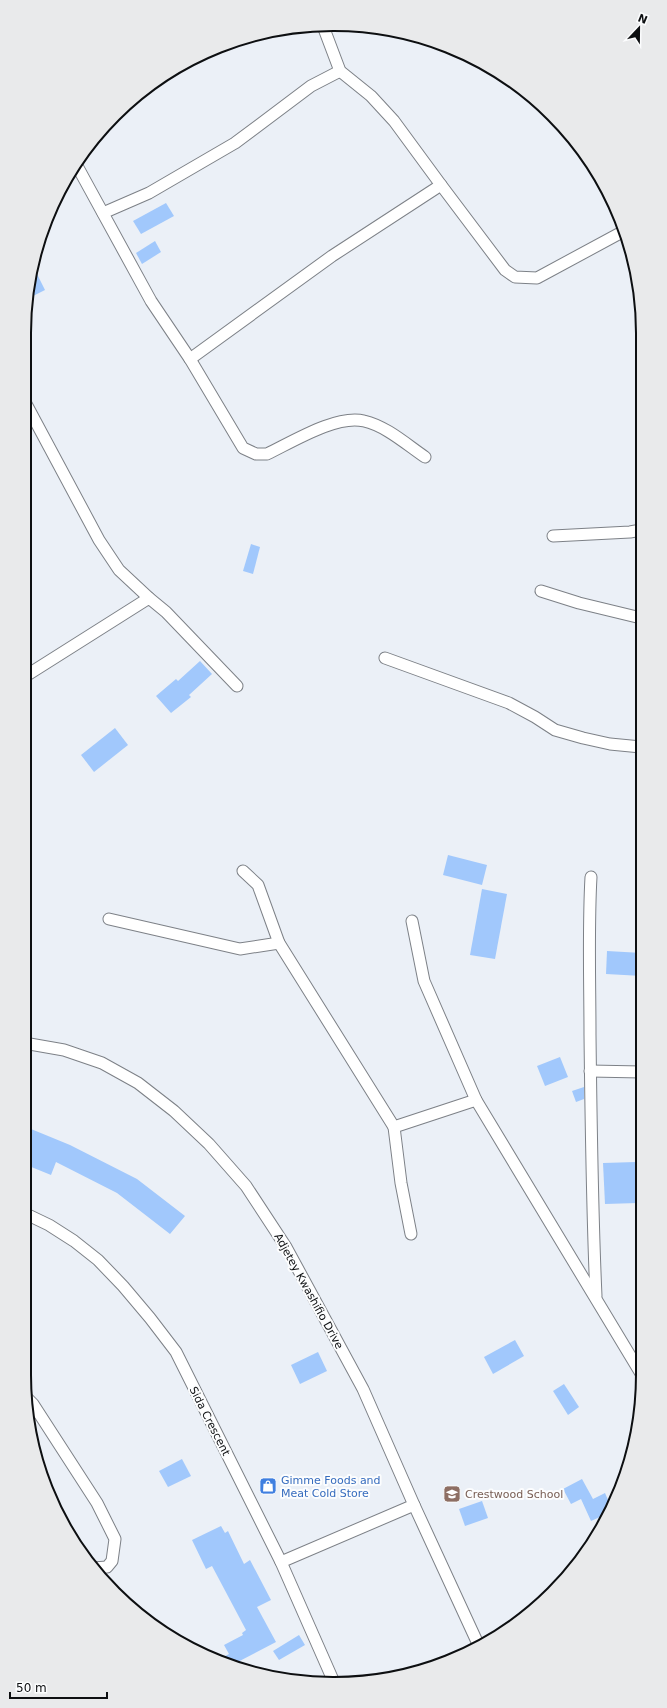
<svg xmlns="http://www.w3.org/2000/svg" width="667" height="1708" viewBox="0 0 667 1708" font-family="'DejaVu Sans',sans-serif">
<style>
.building{fill:#a1c8fc}
.lines{fill:none;stroke-linecap:round;stroke-linejoin:round}
.minor-casing{stroke:#7d8187;stroke-width:13}
.minor{stroke:#fff;stroke-width:11}
.labels{text-anchor:middle;stroke-width:4;stroke-linejoin:round;paint-order:stroke}
.street-label{font-size:11px;fill:#0d0f11;stroke:#fcfdfe}
.shop-label{font-size:11px;fill:#366cbe;stroke:#fcfdfe;text-anchor:start}
.education-label{font-size:11px;fill:#785e54;stroke:#fcfdfe;text-anchor:start}
.rim{fill:none;stroke:#0d0f11;stroke-width:2}
</style>
<rect width="100%" height="100%" fill="#ebf0f7"/>
<g class="building">
<polygon points="166,203 174,216 141,234 133,221"/>
<polygon points="155,241 161,252 142,264 136,253"/>
<polygon points="33,266 45,290 29,298 30,288"/>
<polygon points="251,544 260,547 253,574 243,571"/>
<polygon points="200,661 212,674 189,695 191,697 171,713 156,696 176,679 178,681"/>
<polygon points="115,728 128,745 94,772 81,755"/>
<polygon points="448,855 487,865 482,885 443,875"/>
<polygon points="482,889 507,894 495,959 470,955"/>
<polygon points="607,951 642,953 642,976 606,974"/>
<polygon points="560,1057 568,1077 545,1086 537,1066"/>
<polygon points="584,1087 584,1099 576,1102 572,1091"/>
<polygon points="31,1129 70,1145 137,1179 185,1216 170,1234 117,1193 56,1162 51,1175 24,1164 24,1146"/>
<polygon points="636,1162 638,1203 605,1204 603,1163"/>
<polygon points="515,1340 524,1356 493,1374 484,1357"/>
<polygon points="318,1352 327,1371 300,1384 291,1365"/>
<polygon points="564,1384 579,1407 568,1415 553,1391"/>
<polygon points="182,1459 191,1476 168,1487 159,1471"/>
<polygon points="582,1479 593,1499 605,1493 612,1509 611,1512 591,1521 581,1499 571,1504 563,1489"/>
<polygon points="482,1501 488,1518 465,1526 459,1509"/>
<polygon points="221,1526 225,1533 228,1531 244,1564 250,1560 271,1600 257,1607 276,1642 230,1666 218,1660 229,1654 224,1645 243,1635 242,1633 246,1630 212,1566 206,1569 192,1540"/>
<polygon points="299,1635 305,1645 279,1660 273,1651"/>
</g>
<g class="lines">
<g class="minor-casing">
<g id="minor">
<polyline points="323,26 340,71 371,96 394,121 441,185 505,270 515,277 537,278 624,231"/>
<path d="M76,164L151,301L190,359L243,448L256,454H267C292,442 337,414 364,421C386,426 406,444 425,457"/>
<polyline points="103,213 149,193 235,143 311,86 340,71"/>
<polyline points="190,359 332,256 441,185"/>
<polyline points="24,400 99,540 119,570 149,598"/>
<polyline points="553,536 630,532 641,530"/>
<polyline points="541,591 579,603 641,618"/>
<polyline points="385,658 509,703 535,717 555,730 583,738 610,744 641,747"/>
<polyline points="24,677 149,598 166,612 237,686"/>
<polyline points="243,871 258,885 279,943 394,1127 476,1100"/>
<path d="M591,877C588,930 590,983 590,1035C591,1122 592,1209 596,1296"/>
<polyline points="109,919 240,949 279,943"/>
<polyline points="412,921 424,981 476,1100 643,1377"/>
<polyline points="24,1043 64,1050 102,1063 138,1083 174,1111 209,1144 246,1186 286,1247 363,1389 414,1505 479,1646"/>
<polyline points="590,1071 642,1072"/>
<polyline points="394,1127 401,1183 411,1234"/>
<polyline points="24,1213 49,1225 74,1241 98,1260 123,1286 150,1318 176,1352 281,1562 333,1680"/>
<polyline points="28,1399 33,1404 97,1503 115,1539 112,1561 107,1567 93,1568"/>
<polyline points="281,1562 414,1505"/>
</g>
</g>
<use href="#minor" class="minor"/>
</g>
<defs>
<g id="shop-square" transform="scale(0.9)"><rect x="-9" y="-9" width="18" height="18" rx="4" fill="#3f7fe0" stroke="#fcfdfe"/><path d="M-5-2.5h2.3a2.7 3.5 0 0 1 5.4 0H5L5.5 6h-11ZM-1.5-2.5h3a1.5 2.3 0 0 0-3 0Z" fill="#fff"/></g>
<g id="school-square" transform="scale(0.9)"><rect x="-9" y="-9" width="18" height="18" rx="4" fill="#8d6e63" stroke="#fcfdfe"/><path d="M0-5L7-2L0 1L-7-2ZM-4 1L0 2.5L4 1V4Q0 6-4 4Z" fill="#fff"/></g>
</defs>
<g fill-rule="evenodd">
<use href="#shop-square" x="268" y="1486"/>
<use href="#school-square" x="452" y="1494"/>
</g>
<g class="labels">
<g class="street-label">
<text transform="translate(309 1291) rotate(61)" y="4">Adjetey Kwashifio Drive</text>
<text transform="translate(210 1421) rotate(63)" y="4">Sida Crescent</text>
</g>
<g class="shop-label">
<text x="281" y="1484">Gimme Foods and<tspan x="281" dy="13">Meat Cold Store</tspan></text>
</g>
<g class="education-label">
<text x="465" y="1498">Crestwood School</text>
</g>
</g>
<path d="M0 0H667V1708H0ZM333 31H334A302 302 0 0 1 636 333V1375A302 302 0 0 1 334 1677H333A302 302 0 0 1 31 1375V333A302 302 0 0 1 333 31Z" fill="#e9eaeb" fill-rule="evenodd"/>
<path class="rim" d="M333 31H334A302 302 0 0 1 636 333V1375A302 302 0 0 1 334 1677H333A302 302 0 0 1 31 1375V333A302 302 0 0 1 333 31Z"/>
<g transform="translate(639 28) rotate(22)" stroke="#fcfdfe" stroke-width="3" paint-order="stroke">
<path d="M0-3L7 15L0 10L-7 15Z" fill="#0d0f11"/>
<text y="-6" font-size="11" font-weight="bold" text-anchor="middle" fill="#0d0f11">N</text>
</g>
<path d="M10 1692v6h97v-6" fill="none" stroke="#0d0f11" stroke-width="2"/>
<text x="16" y="1692" font-size="12" fill="#0d0f11" stroke="#fcfdfe" stroke-width="3" paint-order="stroke">50 m</text>
</svg>
